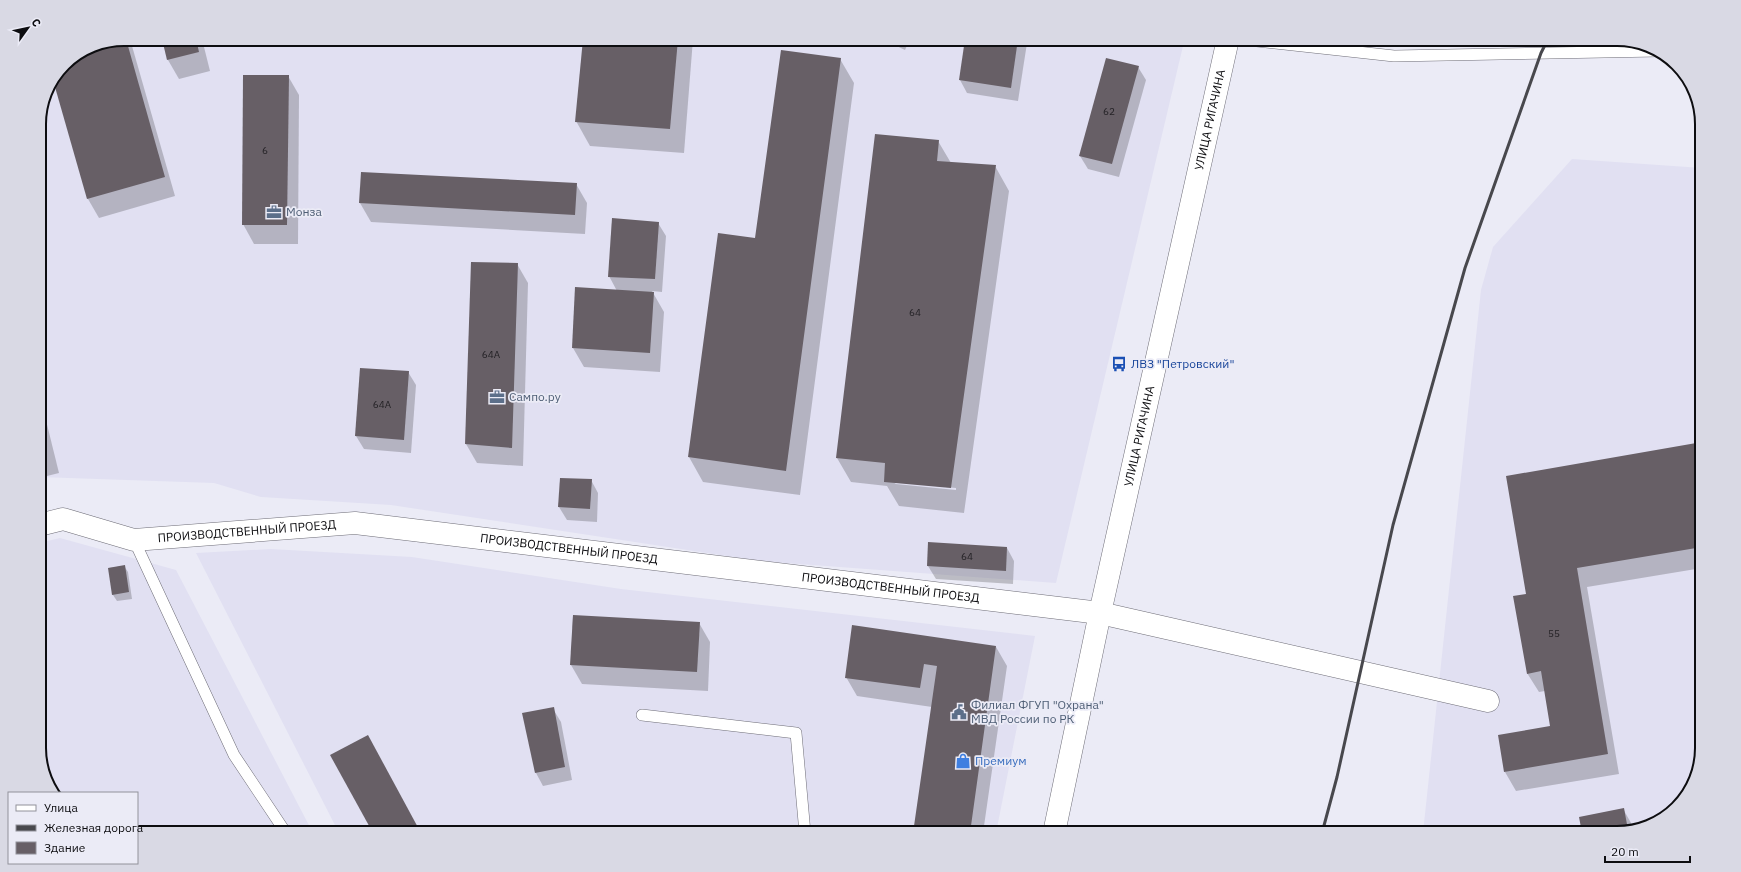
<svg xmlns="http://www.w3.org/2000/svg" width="1741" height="872" viewBox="0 0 1741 872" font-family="'IBM Plex Sans',sans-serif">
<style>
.built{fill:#e1e0f2}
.shadow{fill:#0003;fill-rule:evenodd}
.building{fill:#675f66}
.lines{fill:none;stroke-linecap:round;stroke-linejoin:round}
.lane-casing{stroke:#6e6d77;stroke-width:12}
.street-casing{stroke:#6e6d77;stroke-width:23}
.secondary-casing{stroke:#6e6d77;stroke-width:23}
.lane{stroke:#fff;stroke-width:11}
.street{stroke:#fff;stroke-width:22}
.secondary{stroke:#fff;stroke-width:22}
.rail{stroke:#48484d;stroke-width:3}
.labels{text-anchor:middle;stroke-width:3.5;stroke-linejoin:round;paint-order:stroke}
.number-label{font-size:10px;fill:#242226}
.street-label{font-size:12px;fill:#0d0d10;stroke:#ebebf6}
.service-label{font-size:12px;fill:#4e5e75;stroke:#ebebf6;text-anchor:start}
.transit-label{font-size:12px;fill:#164399;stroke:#ebebf6;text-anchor:start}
.shop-label{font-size:12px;fill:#366cbe;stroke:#ebebf6;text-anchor:start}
.rim{fill:none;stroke:#0d0d10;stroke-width:2}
</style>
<rect width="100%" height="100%" fill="#ebebf6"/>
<g class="built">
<polygon points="124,39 1164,39 1183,46 1056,583 760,561 391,505 261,497 214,483 39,477 39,119 46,91 64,64 92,45"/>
<polygon points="1572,159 1702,168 1702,748 1693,785 1664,819 1617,833 1423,833 1481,290 1493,247"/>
<polygon points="60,538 176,570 313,833 137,833 137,793 53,793 39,754 39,543"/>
<polygon points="271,549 412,557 621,589 1035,636 996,833 339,833 196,553"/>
</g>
<g class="shadow">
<polygon points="124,39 130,39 175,196 99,218 88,199 54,79 64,64 92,45"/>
<polygon points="163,39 202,39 210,71 179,79 168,60"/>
<polygon points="584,39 693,39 684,153 590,146 576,121"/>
<polygon points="882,39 910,39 905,50"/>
<polygon points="966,39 1024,39 1027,43 1018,101 967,93 960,80"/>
<polygon points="840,59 854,83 800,495 703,482 689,457 719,234 756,239"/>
<polygon points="1138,67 1146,80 1119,177 1088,169 1080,156"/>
<polygon points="288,76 299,95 298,244 254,244 243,224"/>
<path d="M938,141L951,163L995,166L1009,191L964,513L899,506L887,486L851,482L837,458ZM893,482L956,488V490L896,484Z"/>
<polygon points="576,184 587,203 585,234 371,222 360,203"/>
<polygon points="658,223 666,236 662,292 652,291 664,312 660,372 584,367 573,348 617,291 609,276"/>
<polygon points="472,263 517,264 528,283 523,466 477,463 466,444"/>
<polygon points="361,369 408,372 416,385 411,453 364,449 356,436"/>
<polygon points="39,392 59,473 39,478"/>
<polygon points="1702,443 1702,568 1587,587 1619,774 1516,791 1505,772 1551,727 1545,691 1539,692 1527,673 1527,594"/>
<polygon points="561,479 591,480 598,493 597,522 567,520 559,507"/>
<polygon points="1007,548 1014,561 1013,584 936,579 928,566"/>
<polygon points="124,566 128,572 132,599 117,601 113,595 109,568"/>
<polygon points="573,616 699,623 710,642 708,691 582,684 571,665"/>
<polygon points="996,647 1007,666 983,833 914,833 932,707 857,696 846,677"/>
<polygon points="553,709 561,722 572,780 543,786 536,773 524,714"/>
<polygon points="1623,809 1634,828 1617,833 1583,833"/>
</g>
<g class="building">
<polygon points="126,39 165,177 87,199 53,80 64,64 92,45"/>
<polygon points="162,39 196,39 199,52 167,60"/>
<polygon points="583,39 678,39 670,129 575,122"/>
<polygon points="965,39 1018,39 1011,88 959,80"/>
<polygon points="781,50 841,58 786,471 688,457 718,233 755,238"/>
<polygon points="1106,58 1139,66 1112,164 1079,156"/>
<polygon points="243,75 289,75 287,225 242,225"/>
<polygon points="875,134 939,140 937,161 996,165 951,488 884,482 885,463 836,458"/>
<polygon points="361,172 577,183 575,215 359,203"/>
<polygon points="612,218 659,222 655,279 608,277"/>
<polygon points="471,262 518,263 512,448 465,444"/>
<polygon points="575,287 654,292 650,353 572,348"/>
<polygon points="360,368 409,371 404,440 355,436"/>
<polygon points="39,424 46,449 39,450"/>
<polygon points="1702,442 1702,547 1577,568 1608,754 1504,772 1498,735 1550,726 1541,671 1527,674 1513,596 1526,594 1506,476"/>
<polygon points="560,478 592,479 590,509 558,507"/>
<polygon points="928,542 1007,547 1006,571 927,566"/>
<polygon points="125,565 129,592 112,595 108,568"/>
<polygon points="573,615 700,622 697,672 570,665"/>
<polygon points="852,625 996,646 970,833 913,833 937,666 924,664 920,688 845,678"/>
<polygon points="554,707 565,767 535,773 522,713"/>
<polygon points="368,735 421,833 373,833 330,755"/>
<polygon points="1624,808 1628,830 1617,833 1582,833 1579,817"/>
</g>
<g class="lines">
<g class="lane-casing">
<g id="lane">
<polyline points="1239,39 1394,56 1658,51"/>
<polyline points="134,540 234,755 286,833"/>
<polyline points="642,715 796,733 805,833"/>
</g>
</g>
<g class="street-casing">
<g id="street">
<path id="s1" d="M39,525L63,519L134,540L355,523L1100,613L1488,701"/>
</g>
</g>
<g class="secondary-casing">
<g id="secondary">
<path id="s2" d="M1054,833L1100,613L1228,39"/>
</g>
</g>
<use href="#lane" class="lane"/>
<use href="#street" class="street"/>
<use href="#secondary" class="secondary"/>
<polyline class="rail" points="1322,833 1337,777 1393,525 1465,268 1541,53 1548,39"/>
</g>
<defs>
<g id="office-bare" transform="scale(1.2)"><path d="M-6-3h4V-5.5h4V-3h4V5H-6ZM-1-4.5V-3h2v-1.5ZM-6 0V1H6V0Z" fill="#5c6f8a" stroke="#ebebf6" stroke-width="2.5" paint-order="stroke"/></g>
<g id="bus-bare" transform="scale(1.2)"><path d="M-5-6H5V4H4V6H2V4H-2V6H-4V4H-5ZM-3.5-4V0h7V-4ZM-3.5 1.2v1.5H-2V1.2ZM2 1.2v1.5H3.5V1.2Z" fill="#1a4fb4" stroke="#ebebf6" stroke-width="2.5" paint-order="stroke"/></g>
<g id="civic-bare" transform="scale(1.2)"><path d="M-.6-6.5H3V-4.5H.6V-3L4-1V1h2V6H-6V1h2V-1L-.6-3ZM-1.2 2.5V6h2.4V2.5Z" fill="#5c6f8a" stroke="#ebebf6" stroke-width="2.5" paint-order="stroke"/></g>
<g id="shop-bare" transform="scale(1.2)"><path d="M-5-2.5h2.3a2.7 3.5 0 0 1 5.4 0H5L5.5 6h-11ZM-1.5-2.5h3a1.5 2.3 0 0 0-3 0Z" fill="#3f7fe0" stroke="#ebebf6" stroke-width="2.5" paint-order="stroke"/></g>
</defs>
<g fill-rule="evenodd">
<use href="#office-bare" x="274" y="212"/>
<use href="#bus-bare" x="1119" y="364"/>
<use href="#office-bare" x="497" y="397"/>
<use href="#civic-bare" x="959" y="712"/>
<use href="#shop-bare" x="963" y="761"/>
</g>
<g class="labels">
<g class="number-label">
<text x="1109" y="115">62</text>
<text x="265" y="154">6</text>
<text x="915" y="316">64</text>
<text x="491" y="358">64А</text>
<text x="382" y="408">64А</text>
<text x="967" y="560">64</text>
<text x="1554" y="637">55</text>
</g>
<g class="street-label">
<text dy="4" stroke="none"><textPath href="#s2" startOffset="730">УЛИЦА РИГАЧИНА</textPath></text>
<text dy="4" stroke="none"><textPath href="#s2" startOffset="406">УЛИЦА РИГАЧИНА</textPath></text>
<text dy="4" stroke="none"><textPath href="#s1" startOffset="212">ПРОИЗВОДСТВЕННЫЙ ПРОЕЗД</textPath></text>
<text dy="4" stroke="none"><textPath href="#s1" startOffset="536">ПРОИЗВОДСТВЕННЫЙ ПРОЕЗД</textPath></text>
<text dy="4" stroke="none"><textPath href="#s1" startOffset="860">ПРОИЗВОДСТВЕННЫЙ ПРОЕЗД</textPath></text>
</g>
<g class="service-label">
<text x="286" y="216">Монза</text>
<text x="509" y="401">Сампо.ру</text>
<text x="971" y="709">Филиал ФГУП "Охрана"<tspan x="971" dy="14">МВД России по РК</tspan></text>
</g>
<g class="transit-label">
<text x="1131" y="368">ЛВЗ "Петровский"</text>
</g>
<g class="shop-label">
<text x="975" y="765">Премиум</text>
</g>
</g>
<path d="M0 0H1741V872H0ZM124 46H1617A78 78 0 0 1 1695 124V748A78 78 0 0 1 1617 826H124A78 78 0 0 1 46 748V124A78 78 0 0 1 124 46Z" fill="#d9d9e4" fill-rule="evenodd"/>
<path class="rim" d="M124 46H1617A78 78 0 0 1 1695 124V748A78 78 0 0 1 1617 826H124A78 78 0 0 1 46 748V124A78 78 0 0 1 124 46Z"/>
<rect x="8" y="792" width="130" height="72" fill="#ebebf6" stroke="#92929a"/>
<rect x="16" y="805" width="20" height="6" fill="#ffffff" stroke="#92929a"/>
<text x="44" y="812" font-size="12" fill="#0d0d10">Улица</text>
<rect x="16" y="825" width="20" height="6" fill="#48484d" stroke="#92929a"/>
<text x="44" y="832" font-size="12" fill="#0d0d10">Железная дорога</text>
<rect x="16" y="842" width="20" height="12" fill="#675f66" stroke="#92929a"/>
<text x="44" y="852" font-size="12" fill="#0d0d10">Здание</text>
<g transform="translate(28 28) rotate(57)" stroke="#ebebf6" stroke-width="3" paint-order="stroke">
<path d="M0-3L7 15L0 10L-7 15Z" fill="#0d0d10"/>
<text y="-6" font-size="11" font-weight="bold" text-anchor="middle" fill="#0d0d10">С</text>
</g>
<path d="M1605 856v6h85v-6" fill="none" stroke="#0d0d10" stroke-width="2"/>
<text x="1611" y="856" font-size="12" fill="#0d0d10" stroke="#ebebf6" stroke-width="3" paint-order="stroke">20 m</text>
</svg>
